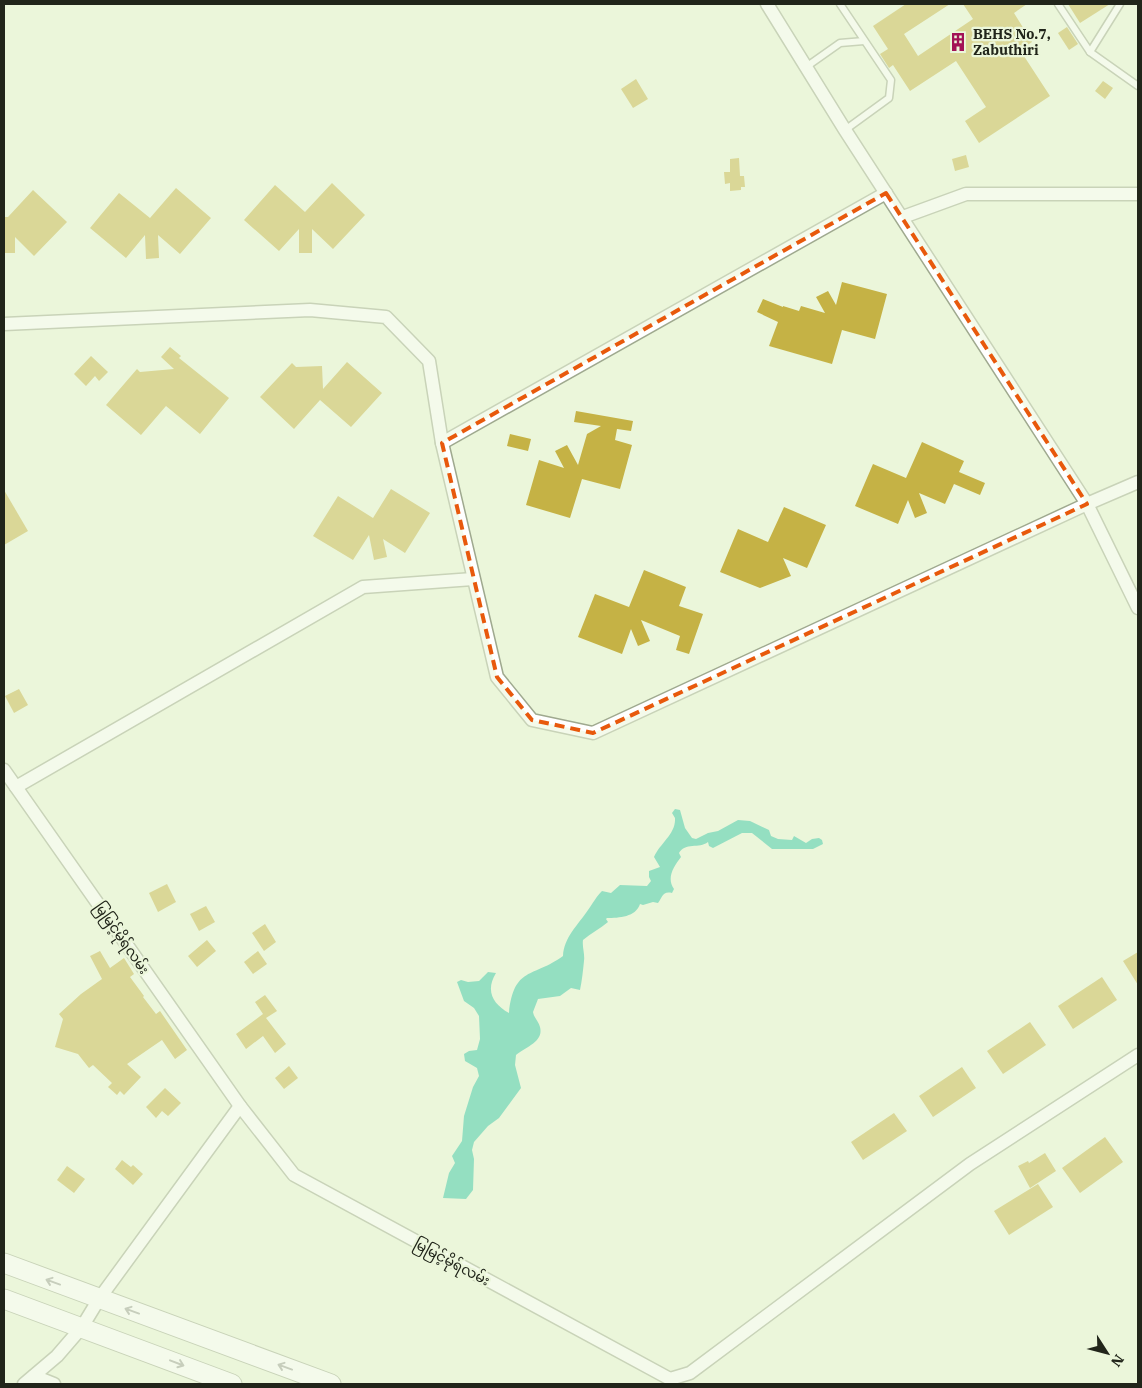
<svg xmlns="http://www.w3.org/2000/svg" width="1142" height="1388" viewBox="0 0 1142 1388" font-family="'IBM Plex Serif','Noto Sans Myanmar',serif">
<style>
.water{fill:#2cc3a3}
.building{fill:#c5b245}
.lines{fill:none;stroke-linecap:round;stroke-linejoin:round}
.service-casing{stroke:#9fa98f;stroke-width:9}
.minor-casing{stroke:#9fa98f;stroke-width:15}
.secondary-casing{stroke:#9fa98f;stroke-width:21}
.service{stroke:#fff;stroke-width:6}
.minor{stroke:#fff;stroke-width:12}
.secondary{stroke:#fff;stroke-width:19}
.oneway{stroke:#9b9d98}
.marked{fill:none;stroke:#e8590c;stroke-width:4;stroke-dasharray:10 6;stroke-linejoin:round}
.labels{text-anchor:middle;stroke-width:4.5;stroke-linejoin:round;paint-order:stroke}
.poi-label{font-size:14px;font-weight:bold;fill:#21251a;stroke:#ebf6da;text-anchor:start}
.street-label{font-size:14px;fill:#21251a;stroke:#ebf6da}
</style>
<rect width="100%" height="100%" fill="#ebf6da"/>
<path class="water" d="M675,809L680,810L685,828L692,838L696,839L708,833L718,831L738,820L750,821L769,830L771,836L778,839L792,840L794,836L806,843L812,839L819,838L822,840L823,844L813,849H772L752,833H742L713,848L709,846L708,842C699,849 685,842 679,853L681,857C674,866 666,878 674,889L672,893C662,891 663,897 658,903L653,902L643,905L640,904C636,917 619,918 607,918L606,919L608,922C600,929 591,933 583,940C582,947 585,954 584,961C583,971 582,980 580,990L571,988L560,996L538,999L533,1012C534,1018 539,1022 540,1027C544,1042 525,1047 516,1055L515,1065L521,1088L499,1118L488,1126L474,1142L472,1150L474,1159L473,1190L466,1199L443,1198L449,1173L455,1163L452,1156L462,1141L464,1116L473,1087L479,1076L477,1068L465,1061L464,1054L469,1051L477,1050L480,1039L479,1016L474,1008L464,1001L457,982L461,980L468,982L479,981L488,972L496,973C485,991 493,1004 509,1013C514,966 533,978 563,956C564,937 578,925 588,910C593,903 596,897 602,891L611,893L620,885L647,886L651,881L649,877V871L660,867L654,857C660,843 676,834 675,818L672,813Z"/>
<g class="building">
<polygon points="906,4 950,4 904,34 918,56 973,19 963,4 1027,4 1014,13 1032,42 1020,50 1050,96 979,143 965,121 986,107 956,61 910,91 893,65 889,68 880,54 888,49 873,26"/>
<polygon points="1068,4 1110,4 1080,23"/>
<polygon points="1067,27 1078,44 1069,50 1058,33"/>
<polygon points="636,79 648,99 633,108 621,89"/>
<polygon points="1103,81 1113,88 1105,99 1095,91"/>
<polygon points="966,155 969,167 955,171 952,159"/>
<polygon points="739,158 740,176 744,176 745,187 741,187 741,190 730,191 730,183 725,184 724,172 730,172 730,159"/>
<polygon points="332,183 365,215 333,249 312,229 312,253 299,253 299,229 279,251 244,220 275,185 305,212"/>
<polygon points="176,188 211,218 180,254 158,235 159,258 146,259 145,235 126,258 90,228 119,193 150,218"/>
<polygon points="33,190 67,222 34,256 15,237 15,253 4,253 4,217 8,217"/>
<polygon points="842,282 887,294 875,339 842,330 832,364 769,346 778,322 757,312 763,299 783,307 783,306 799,311 801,306 825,313 816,297 828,291 836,305"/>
<polygon points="170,347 181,356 179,358 229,398 200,434 166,406 141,435 106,405 137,369 140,372 174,369 161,357"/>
<polygon points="91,356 108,372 99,381 95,376 86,386 74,374"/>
<polygon points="347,362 382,393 351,427 320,400 294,429 260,397 292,363 296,367 322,366 323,389"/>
<polygon points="576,411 633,421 631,431 617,429 615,440 632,445 620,489 582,479 570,518 526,505 539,460 564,468 555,451 567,445 578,465 587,434 601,426 574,422"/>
<polygon points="510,434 531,439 528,451 507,446"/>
<polygon points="922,442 964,461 959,472 985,483 980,495 954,484 945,504 919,493 927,513 915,518 908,500 898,524 855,506 873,464 906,478"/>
<polygon points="391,489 430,513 405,553 383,539 387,557 374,560 369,535 353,560 313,536 338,496 373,518"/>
<polygon points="4,490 28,531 4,545"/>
<polygon points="784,507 826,525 807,568 783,558 791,576 760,588 720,572 738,529 768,542"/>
<polygon points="644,570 686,587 679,606 703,614 689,654 676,650 680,636 641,620 650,641 638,646 631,629 622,654 578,637 595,594 629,607"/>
<polygon points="19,689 28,705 14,713 5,696"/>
<polygon points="167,884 176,902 158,912 149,893"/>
<polygon points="206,906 215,922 199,931 190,914"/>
<polygon points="265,924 276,942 264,951 252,933"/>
<polygon points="207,940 216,951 197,967 188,956"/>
<polygon points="100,951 110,968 124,958 134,974 130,977 144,996 143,997 156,1014 160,1011 187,1050 175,1059 162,1040 127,1064 141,1077 124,1095 120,1091 117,1095 108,1087 112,1083 93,1065 89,1068 78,1054 55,1047 63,1019 59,1014 81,994 102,979 90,956"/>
<polygon points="258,951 267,964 253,974 244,962"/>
<polygon points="1138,952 1138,985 1123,961"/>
<polygon points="1102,977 1117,1000 1073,1029 1058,1006"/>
<polygon points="265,995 277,1011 266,1018 286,1044 275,1053 263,1036 246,1049 236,1034 263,1014 255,1002"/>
<polygon points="1030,1022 1046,1045 1003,1074 987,1051"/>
<polygon points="289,1066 298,1078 284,1089 275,1078"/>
<polygon points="962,1067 976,1088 933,1117 919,1096"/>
<polygon points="165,1088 181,1103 168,1116 162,1111 156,1118 146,1107"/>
<polygon points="894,1113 907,1131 863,1160 851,1142"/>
<polygon points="1105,1137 1123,1162 1080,1193 1062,1168"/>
<polygon points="1045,1153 1056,1171 1030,1188 1018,1166 1028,1161 1029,1163"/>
<polygon points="122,1160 131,1167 133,1165 143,1174 133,1185 115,1169"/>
<polygon points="67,1166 85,1179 74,1193 57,1180"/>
<polygon points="1038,1184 1053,1207 1009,1235 994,1211"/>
</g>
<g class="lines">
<g class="service-casing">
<g id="service">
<polyline points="840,4 891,80 889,98 845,130"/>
<polyline points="1058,4 1090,52 1138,86"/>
<polyline points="1090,52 1120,4"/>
<polyline points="806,67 840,43 864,41"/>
</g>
</g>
<g class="minor-casing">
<g id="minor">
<polyline points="767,4 845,130 1087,504 1138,608"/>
<polyline points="903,217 966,194 1138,194"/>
<polyline points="4,324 310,310 386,317 429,361 442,443 497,677 532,720 593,733 1087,504 1138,482"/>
<polyline points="442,443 886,193"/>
<polyline points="4,770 240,1106"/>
<polyline points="16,787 363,587 473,579"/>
<polyline points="34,1376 54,1384"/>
<polyline points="24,1384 57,1356 82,1327 99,1299 240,1106 294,1175 670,1379 690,1373 970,1164 1138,1055"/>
</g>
</g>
<g class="secondary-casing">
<g id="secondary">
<polyline points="4,1263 331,1384"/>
<polyline points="4,1299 232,1384"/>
</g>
</g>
<use href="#service" class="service"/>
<use href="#minor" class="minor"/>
<use href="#secondary" class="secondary"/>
</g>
<defs><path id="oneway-shaft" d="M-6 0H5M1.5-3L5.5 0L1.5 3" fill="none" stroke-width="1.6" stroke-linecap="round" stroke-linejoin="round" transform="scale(1.25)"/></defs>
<g class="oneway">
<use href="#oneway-shaft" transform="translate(53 1282) rotate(-160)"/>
<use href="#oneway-shaft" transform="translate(132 1311) rotate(-160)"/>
<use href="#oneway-shaft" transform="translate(177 1363) rotate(21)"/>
<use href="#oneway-shaft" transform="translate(285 1367) rotate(-160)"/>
</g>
<path d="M0 0H1142V1388H0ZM886,193L1087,504L593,733L532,720L497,677L442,443Z" fill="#ebf6da" fill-opacity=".55" fill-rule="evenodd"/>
<path class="marked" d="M886,193L1087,504L593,733L532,720L497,677L442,443Z"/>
<defs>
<g id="building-bare" transform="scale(1.5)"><path d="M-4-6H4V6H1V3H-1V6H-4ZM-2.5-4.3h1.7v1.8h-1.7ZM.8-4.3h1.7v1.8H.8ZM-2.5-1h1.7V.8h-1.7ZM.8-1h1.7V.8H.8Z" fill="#a21156" stroke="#ebf6da" stroke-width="2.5" paint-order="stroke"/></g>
</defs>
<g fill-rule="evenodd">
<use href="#building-bare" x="958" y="42"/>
</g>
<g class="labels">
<g class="poi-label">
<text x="973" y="39">BEHS No.7,<tspan x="973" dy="16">Zabuthiri</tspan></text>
</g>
<g class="street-label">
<text transform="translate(122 938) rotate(55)" y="5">မြမြင့်မိုရ်လမ်း</text>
<text transform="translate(452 1262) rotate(28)" y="5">မြမြင့်မိုရ်လမ်း</text>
</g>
</g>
<rect width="1142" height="1388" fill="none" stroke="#21251a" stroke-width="10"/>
<g transform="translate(1107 1353) rotate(126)" stroke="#ebf6da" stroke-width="4" paint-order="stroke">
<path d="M0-4L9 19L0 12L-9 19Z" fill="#21251a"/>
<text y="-8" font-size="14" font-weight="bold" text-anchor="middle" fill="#21251a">N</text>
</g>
</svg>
